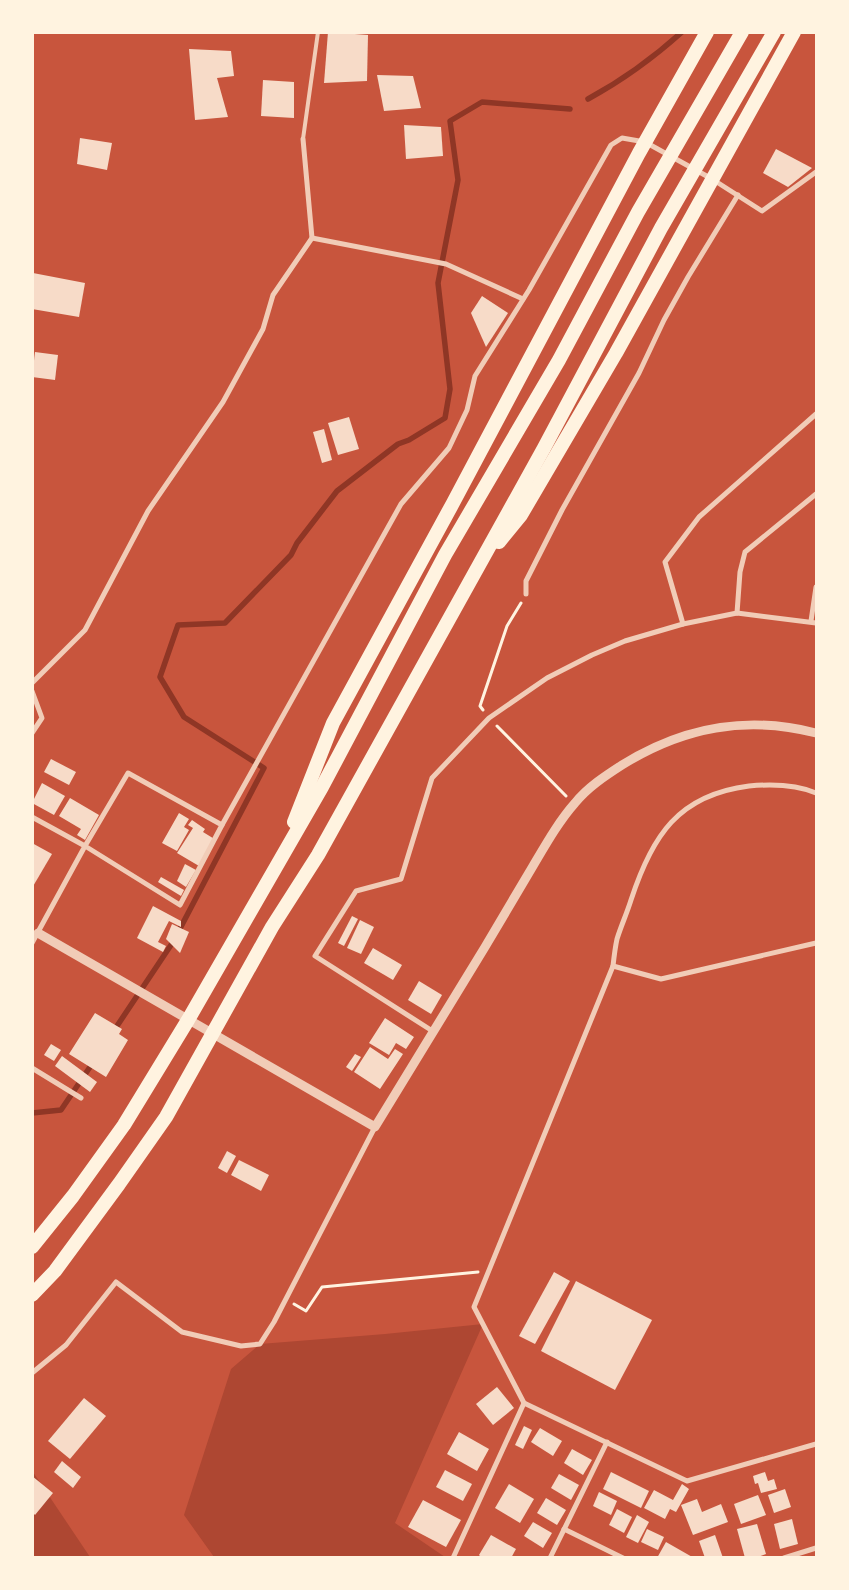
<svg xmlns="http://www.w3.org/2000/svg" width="849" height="1590" viewBox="0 0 849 1590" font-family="Karla,sans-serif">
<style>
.green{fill:#ae4732}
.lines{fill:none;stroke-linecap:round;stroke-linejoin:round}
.stream{stroke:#8f3625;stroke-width:5.5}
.building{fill:#f7dbc8}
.path{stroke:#fff3e0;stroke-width:3}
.service{stroke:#f1ccb7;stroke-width:4}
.minor{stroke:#f1ccb7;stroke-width:5}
.tertiary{stroke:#f1ccb7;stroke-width:9}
.trunk{stroke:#fff3e0;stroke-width:14}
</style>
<rect width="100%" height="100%" fill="#c8553d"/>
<g class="green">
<polygon points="483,1324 395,1523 445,1557 214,1557 184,1515 231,1369 260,1344 385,1334"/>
<polygon points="33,1472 90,1557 33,1557"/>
</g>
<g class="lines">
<g class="stream">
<path d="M588,99C623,80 652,59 682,32"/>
<polyline points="113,1032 173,942 264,768 184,717 160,677 178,625 225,623 291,555 297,543 337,491 398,444 409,440 445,418 450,389 438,283 458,180 450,121 482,102 570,109"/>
<polyline points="32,1113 61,1110 94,1061"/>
</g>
</g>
<g class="building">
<polygon points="328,32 368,35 367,81 324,83"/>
<polygon points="189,49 231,51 234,76 217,78 228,117 195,120"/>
<polygon points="377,75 413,76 421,108 384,111"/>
<polygon points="263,80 294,82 294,118 261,116"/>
<polygon points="404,125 441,127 443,156 406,159"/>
<polygon points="80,138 112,143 107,170 77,164"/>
<polygon points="776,149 812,168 788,187 763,173"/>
<polygon points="33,273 85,283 79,317 32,309"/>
<polygon points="482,296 508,313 486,347 471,313"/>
<polygon points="35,352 58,355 55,380 32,377"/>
<polygon points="349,417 359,449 338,455 328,423"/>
<polygon points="324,429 332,460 322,463 313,432"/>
<polygon points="51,759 76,772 69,785 44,772"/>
<polygon points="42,783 65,796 54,815 32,803"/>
<polygon points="70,798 99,815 85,840 77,835 81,829 59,816"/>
<polygon points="179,813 189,819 184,827 189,830 177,851 162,843"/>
<polygon points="192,820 205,829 203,832 216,840 199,866 177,853 193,828 188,825"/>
<polygon points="32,843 52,854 32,888"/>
<polygon points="185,864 196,870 186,887 177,881"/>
<polygon points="161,877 184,890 181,896 158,882"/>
<polygon points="153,906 181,921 181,927 169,921 158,942 166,946 163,952 137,938"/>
<polygon points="352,916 358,919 344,946 338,943"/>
<polygon points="360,920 374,927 361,954 347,948"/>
<polygon points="172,924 189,932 180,953 166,939"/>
<polygon points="373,948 402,965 393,980 364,963"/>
<polygon points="419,981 442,995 431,1014 408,1000"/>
<polygon points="95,1013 122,1029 119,1034 128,1040 106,1077 69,1054"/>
<polygon points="385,1018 414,1037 406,1049 396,1043 389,1055 369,1043"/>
<polygon points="51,1044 61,1050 54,1061 44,1055"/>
<polygon points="370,1047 388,1059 395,1049 403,1054 380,1089 354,1072"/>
<polygon points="355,1054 361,1057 352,1071 346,1067"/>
<polygon points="62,1056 97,1082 90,1092 55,1066"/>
<polygon points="227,1151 236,1156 227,1173 218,1168"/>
<polygon points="239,1160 269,1175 261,1191 231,1175"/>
<polygon points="554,1272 570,1281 535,1344 519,1336"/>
<polygon points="576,1281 652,1320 615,1390 541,1351"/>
<polygon points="497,1387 514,1408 493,1425 476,1404"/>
<polygon points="84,1398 106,1416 70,1459 48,1441"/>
<polygon points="524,1426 532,1430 523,1449 515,1445"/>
<polygon points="540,1428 562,1441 553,1456 531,1442"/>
<polygon points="459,1432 489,1449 477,1471 447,1454"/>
<polygon points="572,1449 592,1460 583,1475 564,1463"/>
<polygon points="62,1461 81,1477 73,1488 54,1472"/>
<polygon points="445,1470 472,1484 463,1501 436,1487"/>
<polygon points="611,1472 649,1491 641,1508 603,1489"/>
<polygon points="765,1472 768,1481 774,1479 777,1489 761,1493 758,1483 755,1484 753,1476"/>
<polygon points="559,1474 579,1485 571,1500 551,1488"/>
<polygon points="32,1476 53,1493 35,1515 32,1512"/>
<polygon points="509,1484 534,1499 520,1523 495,1508"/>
<polygon points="682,1484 689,1489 676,1512 670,1509 665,1519 644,1508 654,1490 673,1500"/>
<polygon points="785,1489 791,1507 774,1513 768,1495"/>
<polygon points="599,1492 617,1501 611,1515 593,1506"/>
<polygon points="758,1495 766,1515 741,1524 734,1504"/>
<polygon points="546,1498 566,1510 557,1525 537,1513"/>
<polygon points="697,1499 702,1512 721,1504 728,1522 693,1535 681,1505"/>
<polygon points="423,1500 461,1520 446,1547 408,1527"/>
<polygon points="617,1509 632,1517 624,1533 609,1525"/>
<polygon points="637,1515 649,1522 638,1543 626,1537"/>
<polygon points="792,1519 798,1544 780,1549 774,1524"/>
<polygon points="533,1522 552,1533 543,1548 524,1536"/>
<polygon points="757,1524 766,1554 755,1558 745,1558 737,1529"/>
<polygon points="647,1529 664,1537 658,1550 641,1542"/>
<polygon points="491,1535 516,1549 511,1558 482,1558 479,1555"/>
<polygon points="715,1535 723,1558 705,1558 699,1541"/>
<polygon points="666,1542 694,1558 657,1558"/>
</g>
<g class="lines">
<g class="path">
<polyline points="483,710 480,706 507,626 521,603"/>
<polyline points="497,726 566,796"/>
<polyline points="294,1304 306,1311 322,1287 478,1272"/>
</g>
<polyline class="service" points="303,139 318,32"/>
<g class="minor">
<polyline points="312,238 446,264 523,299"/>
<polyline points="526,594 526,581 562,510 639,373 664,320 688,277 738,195"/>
<polyline points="737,613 740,572 745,552 816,494"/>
<polyline points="811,621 816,587"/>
<polyline points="683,624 665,562 699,517 816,414"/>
<polyline points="32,683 85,630 148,511 223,402 263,329 273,295 312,238 303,139"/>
<polyline points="32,691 42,718 32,733"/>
<path d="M816,793C795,784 771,784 749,786C678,795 652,836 631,900C627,913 621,926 617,939C615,948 614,957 613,966L474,1307L524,1403L687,1481L816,1444"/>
<polyline points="32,817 85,846 180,905 222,825 128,773 85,846 32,943"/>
<polyline points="222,825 401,504 449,448 467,410 475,376 529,290 611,145 622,138 645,142 712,179 762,211 816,172"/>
<polyline points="613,966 661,979 816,943"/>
<polyline points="434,1032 315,956 356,891 401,879 432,778 489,718 547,678 592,655 625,641 683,624 737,613 816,623"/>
<polyline points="32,1068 81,1098"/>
<polyline points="32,1373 66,1345 116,1282 182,1332 241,1346 260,1344 274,1322 375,1127"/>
<polyline points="564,1529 623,1558"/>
<polyline points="453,1558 524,1403"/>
<polyline points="550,1558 607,1442"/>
<polyline points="784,1558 816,1548"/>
</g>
<path class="tertiary" d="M38,933L375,1127C412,1067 449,1007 485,947C501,920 517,893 533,866C546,844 559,821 575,803C588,787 605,776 622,765C683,727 746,715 816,733"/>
<g class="trunk">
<polyline points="499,542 521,515 616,353 794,32"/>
<polyline points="294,822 333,723 453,503 639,153 707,32"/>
<polyline points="32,1247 73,1196 124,1125 188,1020 322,787 445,555 559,360 638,212 742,32"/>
<polyline points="32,1295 55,1271 119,1184 166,1117 272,927 318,855 544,448 661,228 774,32"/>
</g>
</g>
<rect width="849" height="1590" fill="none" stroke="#fff3e0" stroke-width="68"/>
</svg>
